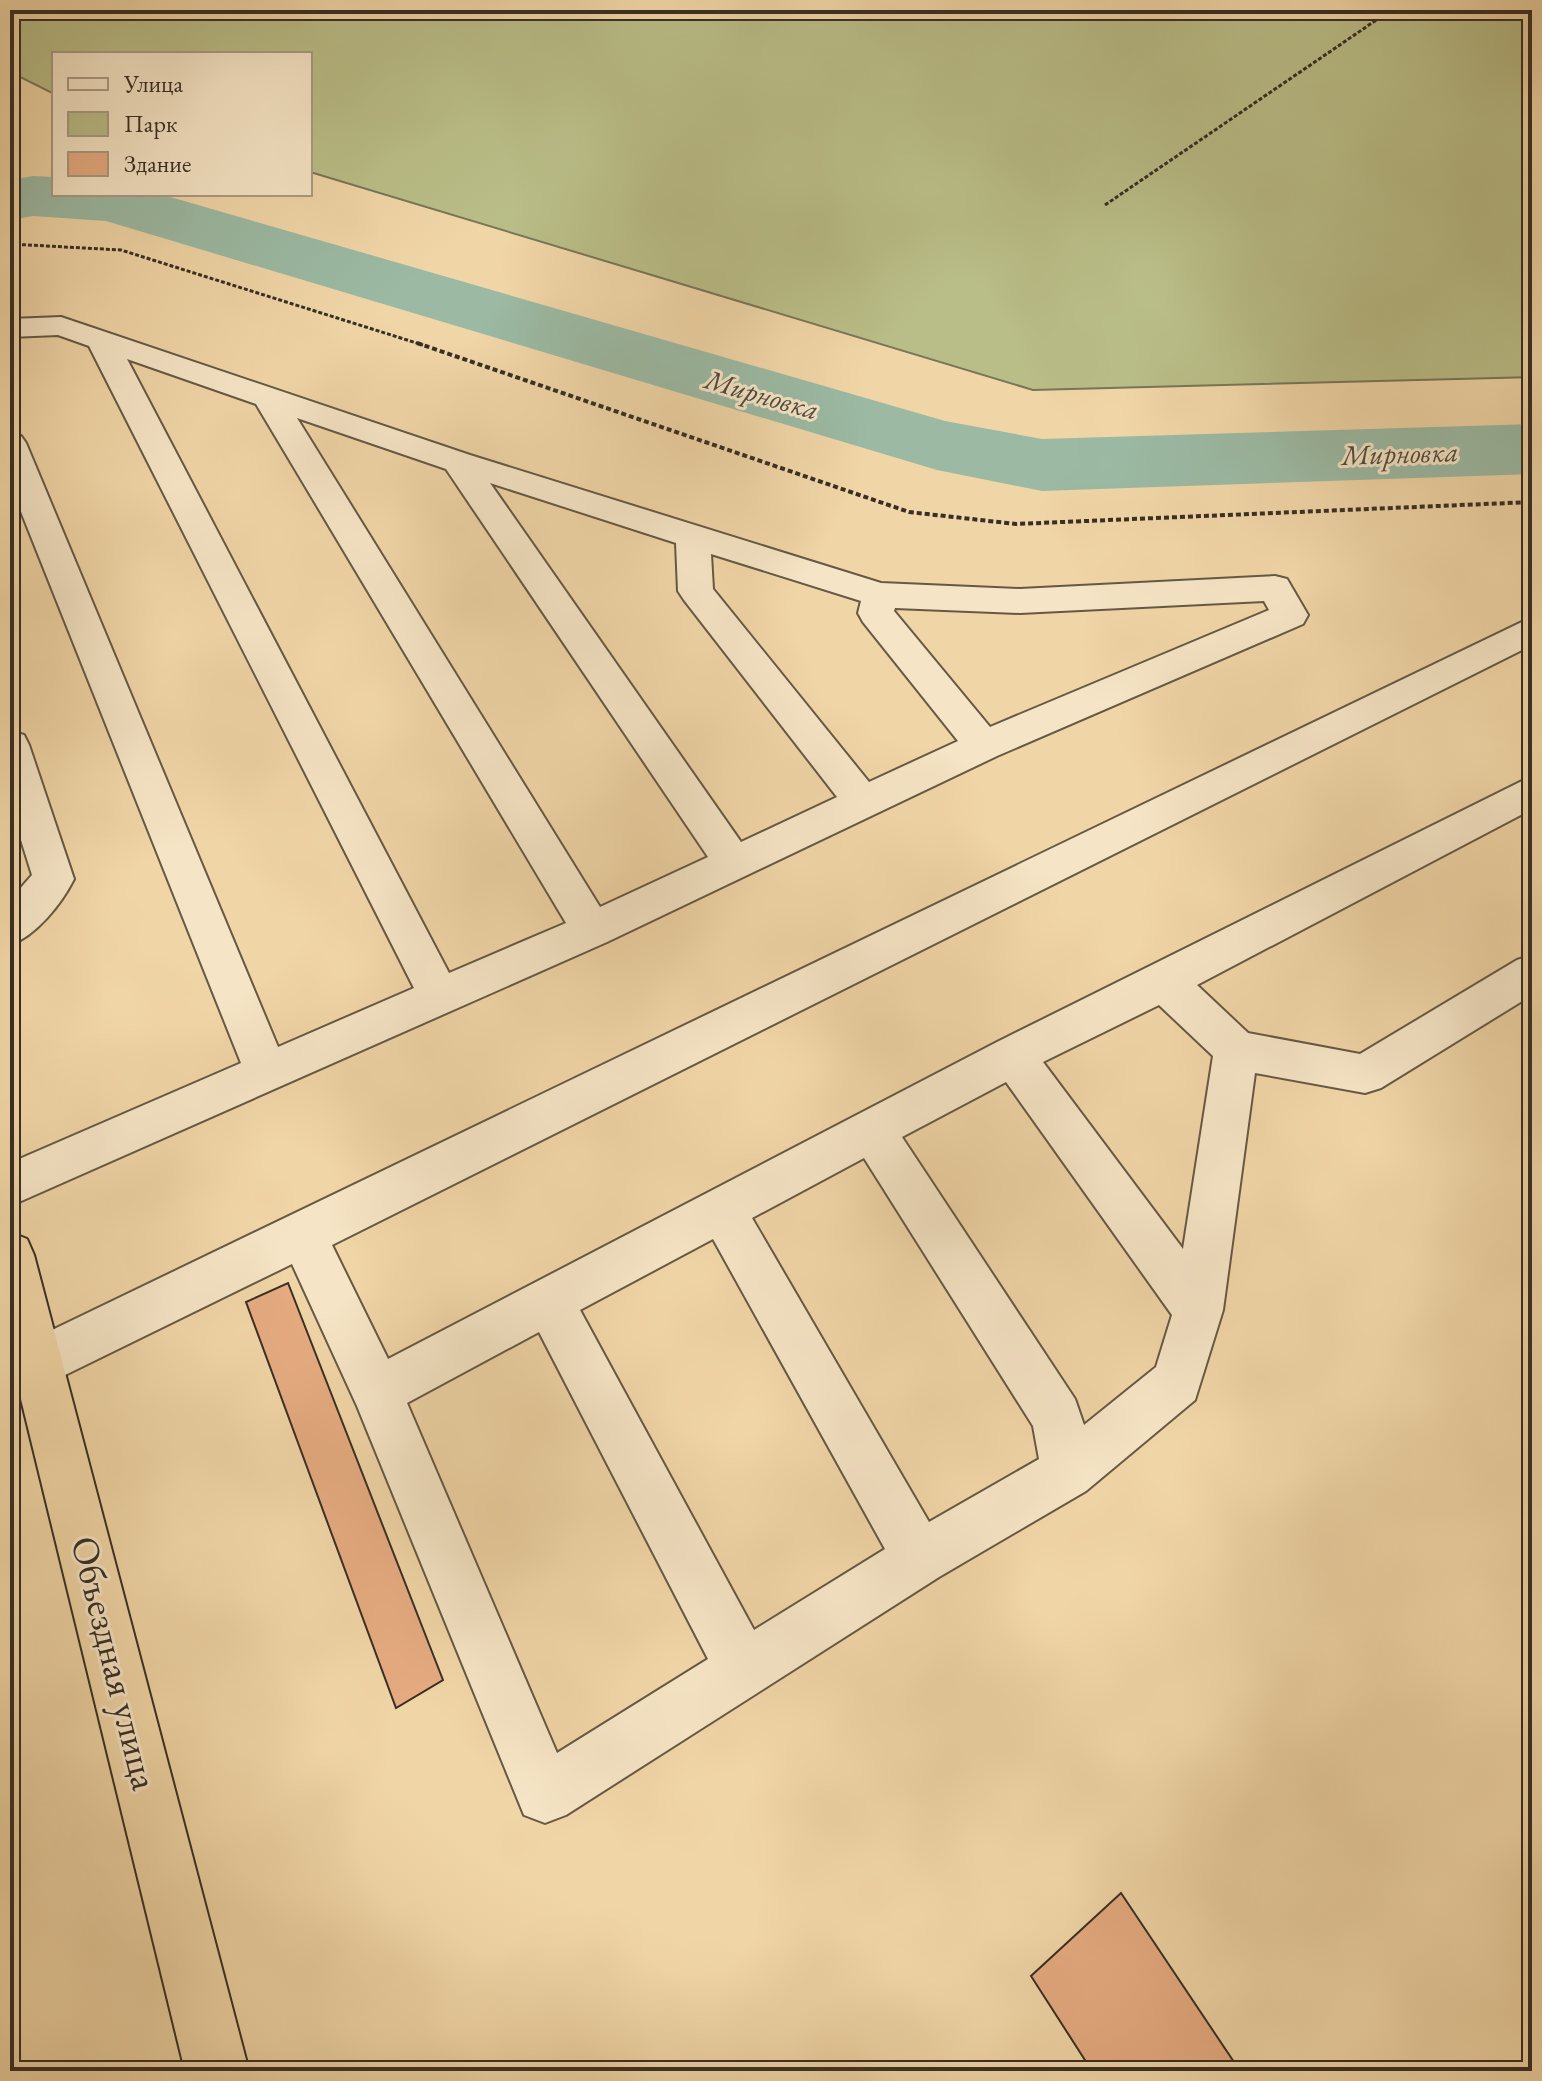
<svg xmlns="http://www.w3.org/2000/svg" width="1542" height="2081" viewBox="0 0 1542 2081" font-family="'EB Garamond',serif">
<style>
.green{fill:#b9bd87;stroke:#787656;stroke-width:2}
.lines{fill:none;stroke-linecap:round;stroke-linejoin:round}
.river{fill:#9bb9a3;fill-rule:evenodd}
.building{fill:#e6ab81;stroke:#382e25;stroke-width:2}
.minor-casing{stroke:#665845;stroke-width:4}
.highway-casing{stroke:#382e25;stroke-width:4}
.path-far1{stroke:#382e25;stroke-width:3;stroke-dasharray:4 2;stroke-linecap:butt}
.path{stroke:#382e25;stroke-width:4;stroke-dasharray:5 3;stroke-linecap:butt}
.minor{fill:#f5e4c5;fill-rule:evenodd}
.highway{fill:#f0d5a6;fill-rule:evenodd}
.labels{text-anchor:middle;stroke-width:6;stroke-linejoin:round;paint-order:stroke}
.far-water-label{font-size:28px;font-style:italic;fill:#4c4a3e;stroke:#f5e4c5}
.near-street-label{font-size:38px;fill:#382e25;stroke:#f5e4c5}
</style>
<rect width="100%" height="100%" fill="#f0d5a6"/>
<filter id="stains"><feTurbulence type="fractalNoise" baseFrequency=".0025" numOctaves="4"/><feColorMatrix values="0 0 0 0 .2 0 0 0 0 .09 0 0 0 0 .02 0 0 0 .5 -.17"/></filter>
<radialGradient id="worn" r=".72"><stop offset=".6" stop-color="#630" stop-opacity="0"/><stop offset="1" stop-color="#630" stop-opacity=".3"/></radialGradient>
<polygon class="green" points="10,10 1532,10 1532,377 1033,390 310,172 310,54 54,54 54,94 10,72"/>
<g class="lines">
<polygon class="river" points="33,176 54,177 54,194 160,194 945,421 1042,439 1532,424 1532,474 1042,491 937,470 106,221 33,216 10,220 10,180"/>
</g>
<g class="building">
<polygon points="288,1283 443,1680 396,1708 246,1302"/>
<polygon points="1121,1893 1240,2071 1092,2071 1031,1976"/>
<polygon points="10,2030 20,2071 10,2071"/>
</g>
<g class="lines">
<g class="minor-casing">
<g id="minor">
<path d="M61,317L470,455L881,583L1020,589L1275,576L1287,579L1308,615L1303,624L997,756L607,942L10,1206V1163L241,1063L10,484V433L21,436L26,443L278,1047L414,988L89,346L58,335L10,337V319ZM127,359L256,404L566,923L449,973ZM297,418L446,469L708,857L600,907ZM490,483L676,543L678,591L684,600L837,797L741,842ZM711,554L861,601L858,613L863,622L958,741L869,782L713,589ZM1264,601L1269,610L990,727L894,611L895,608L1020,613Z"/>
<path d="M1532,617V645L332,1245L388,1359L997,1042L1532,776V809L1197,985L1248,1033L1360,1054L1517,960L1532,955V995L1381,1088L1365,1093L1255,1073L1223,1310L1195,1400L1086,1491L939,1577L566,1815L545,1823L524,1815L357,1406L292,1264L57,1379L39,1387L21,1379L14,1362L21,1345ZM1159,1005L1213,1056L1183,1249L1043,1062ZM1006,1082L1172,1315L1156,1367L1084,1425L1075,1399L902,1137ZM864,1158L1033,1426L1039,1459L929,1522L752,1218ZM713,1239L885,1549L754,1630L580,1310ZM539,1332L708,1659L557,1753L407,1403Z"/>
<path d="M10,731L24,735L29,745L74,879C62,903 36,936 10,945V900L32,875L10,805Z"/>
</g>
</g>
<g class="highway-casing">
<polygon id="highway" points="10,1232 27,1239 34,1255 249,2071 185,2071 10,1354"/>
</g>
<g class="path-far1">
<polyline points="1105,205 1391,10"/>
<polyline points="10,244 121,250 423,345"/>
</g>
<polyline class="path" points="417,343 909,512 1016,524 1532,502"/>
<use href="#minor" class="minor"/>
<use href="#highway" class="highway"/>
</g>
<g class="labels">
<g class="far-water-label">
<text transform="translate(762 394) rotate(16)" y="10">Мирновка</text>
<text transform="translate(1400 453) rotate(-2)" y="10">Мирновка</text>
</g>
<g class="near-street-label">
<text transform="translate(115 1663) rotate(76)" y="13">Объездная улица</text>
</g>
</g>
<rect width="1542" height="2081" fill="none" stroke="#f0d5a6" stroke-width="40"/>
<rect x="12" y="12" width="1518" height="2057" fill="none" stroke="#382e25" stroke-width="4"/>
<rect x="20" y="20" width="1502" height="2041" fill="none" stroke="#382e25" stroke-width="2"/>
<rect x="52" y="52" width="260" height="144" fill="#f5e4c5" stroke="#a99b85" stroke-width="2"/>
<rect x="68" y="78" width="40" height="12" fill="#f5e4c5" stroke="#a99b85" stroke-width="2"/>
<text x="124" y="92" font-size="24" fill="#382e25">Улица</text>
<rect x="68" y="112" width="40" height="24" fill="#b9bd87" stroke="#a99b85" stroke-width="2"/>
<text x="124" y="132" font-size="24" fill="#382e25">Парк</text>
<rect x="68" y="152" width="40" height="24" fill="#e6ab81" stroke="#a99b85" stroke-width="2"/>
<text x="124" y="172" font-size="24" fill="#382e25">Здание</text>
<rect width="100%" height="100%" filter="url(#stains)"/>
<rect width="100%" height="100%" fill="url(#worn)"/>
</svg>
